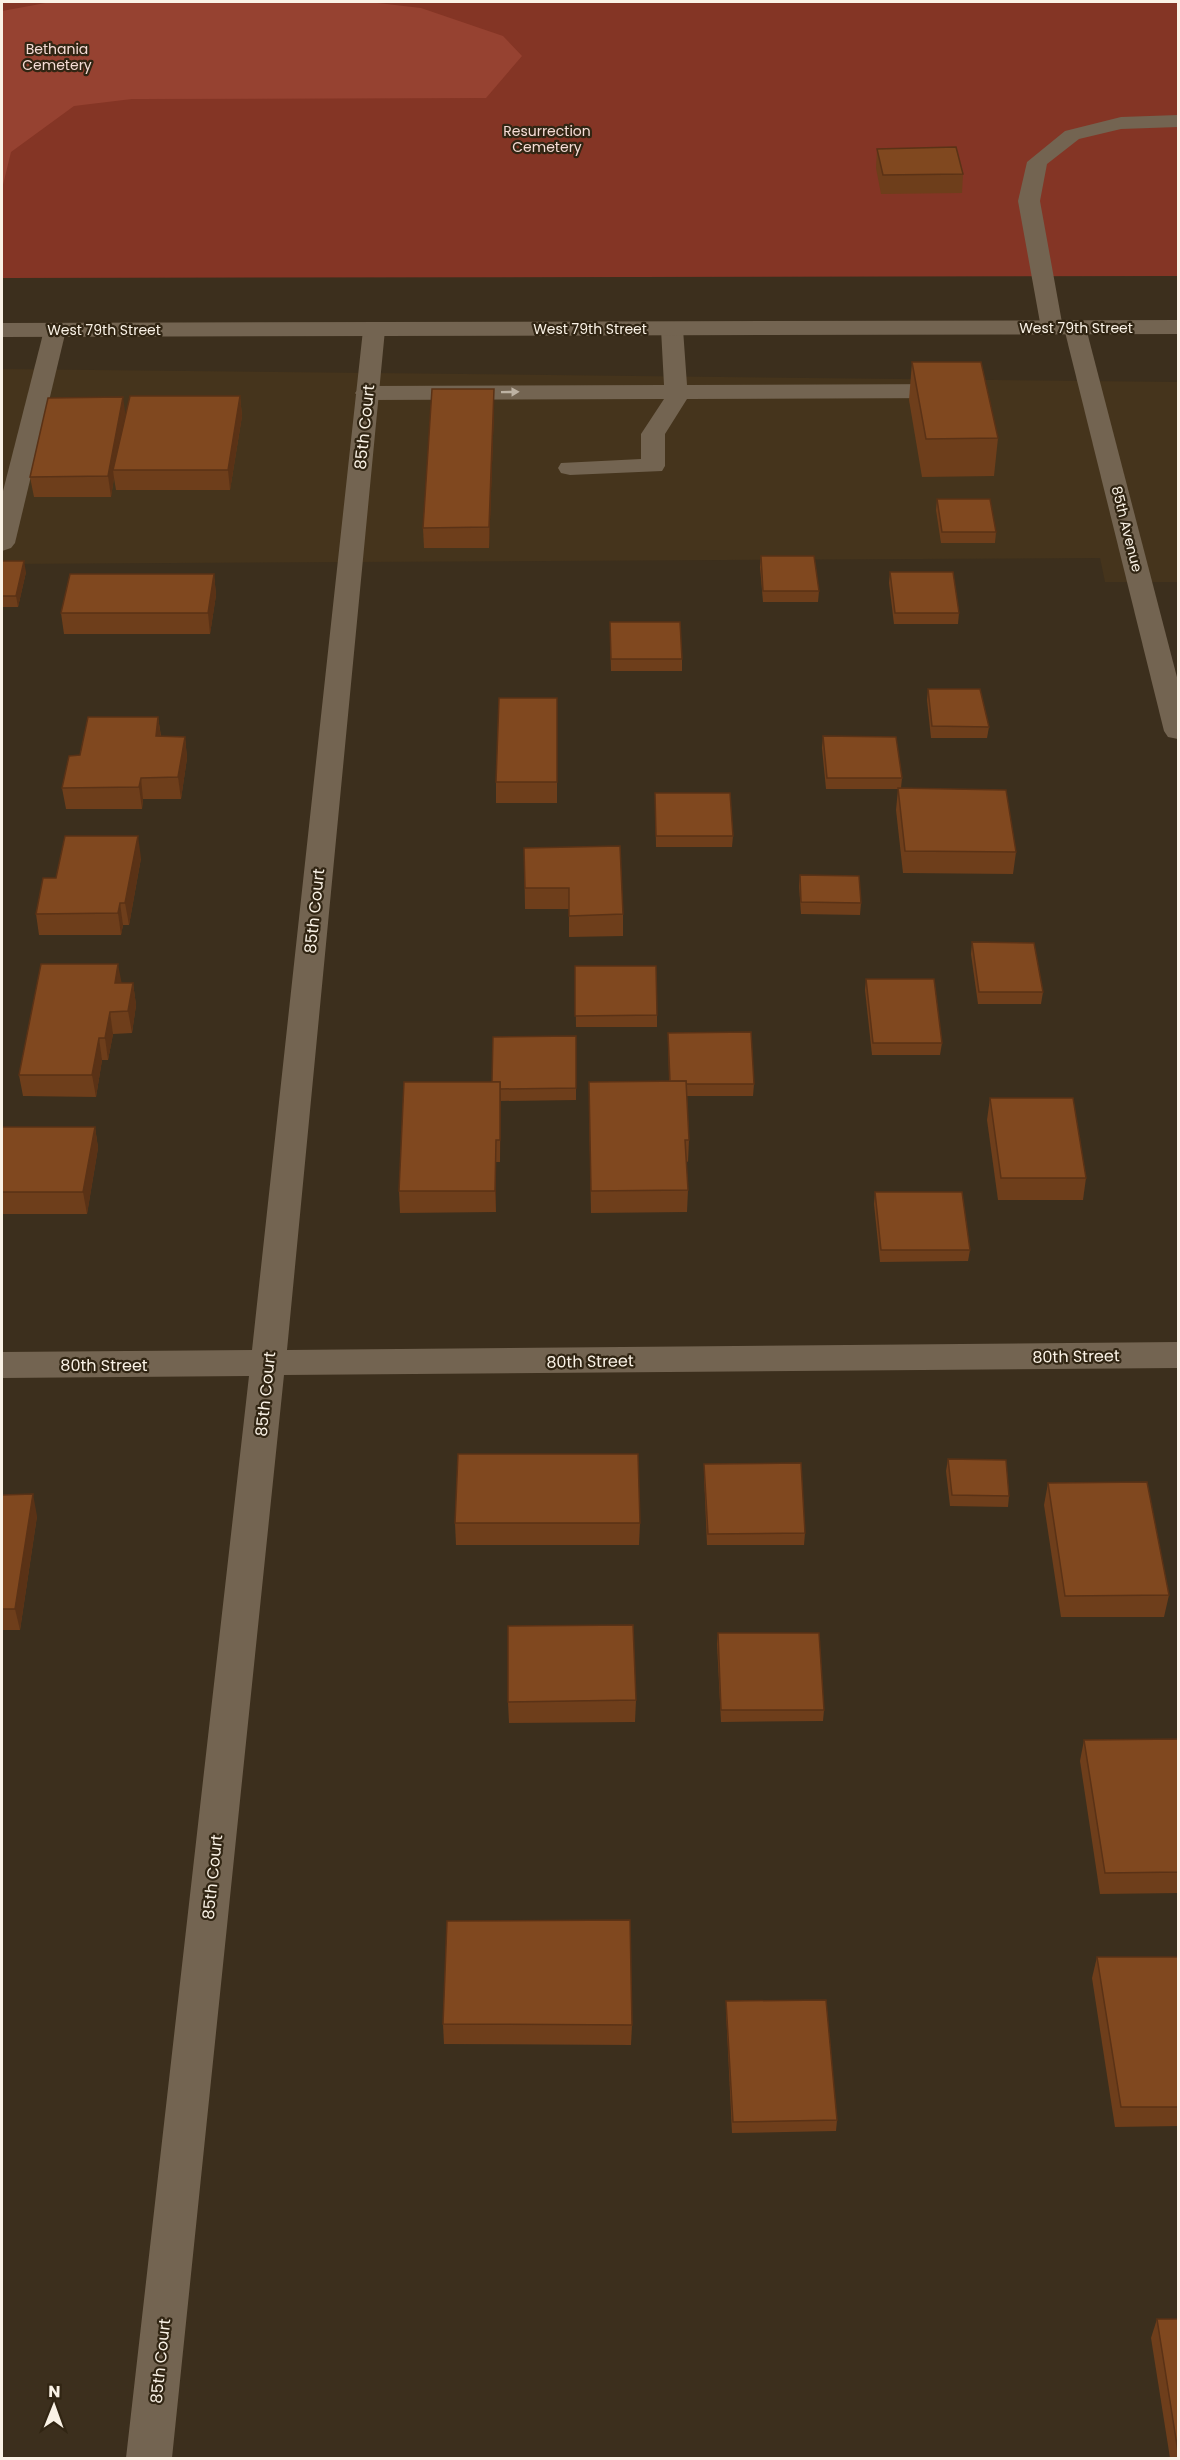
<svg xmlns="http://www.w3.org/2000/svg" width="1180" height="2460" viewBox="0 0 1180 2460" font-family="Poppins,sans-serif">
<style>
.built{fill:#45341c}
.green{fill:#843525}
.forest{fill:#964231}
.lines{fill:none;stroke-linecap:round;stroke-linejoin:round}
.service{fill:#736451;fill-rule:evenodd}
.minor{fill:#736451;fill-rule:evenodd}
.secondary{fill:#736451;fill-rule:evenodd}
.wall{fill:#6e3e1b}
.shaded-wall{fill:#5a3216}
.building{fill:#80481f;stroke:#5a3216;stroke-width:1.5}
.oneway{fill:#bdb2a3}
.labels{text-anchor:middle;stroke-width:4.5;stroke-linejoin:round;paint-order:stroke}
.far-park-label{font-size:14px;fill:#f5dcd6;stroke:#312513}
.far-street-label{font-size:14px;fill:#faf2e6;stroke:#312513}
.street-label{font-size:16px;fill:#faf2e6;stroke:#312513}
</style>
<rect width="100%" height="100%" fill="#3c2f1d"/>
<polygon class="built" points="2,369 1178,382 1178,582 1105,582 1100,558 2,564"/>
<polygon class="green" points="2,2 1178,2 1178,276 2,278"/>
<polygon class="forest" points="51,2 369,2 421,8 503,36 522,56 486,98 132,99 74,106 11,152 2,189 2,11"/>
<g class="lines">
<g class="service">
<polygon points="1178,115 1178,127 1121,129 1079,139 1047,164 1040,201 1063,328 1060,333 1052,335 1044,333 1041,328 1018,201 1027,162 1065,131 1121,117"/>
<polygon points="672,322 680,324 683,329 687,385 954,384 962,386 966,391 962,396 954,398 687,399 665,434 665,466 662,471 570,475 561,473 558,468 561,463 641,459 641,434 664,399 367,400 359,398 355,393 359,388 367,386 664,385 661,329 664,324"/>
<polygon points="55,323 63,325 66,330 15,543 11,548 2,551 2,495 44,330 47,325"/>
</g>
<g class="minor">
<polygon points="1075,321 1083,323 1086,328 1178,681 1178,739 1168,737 1164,731 1064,328 1067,323"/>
<polygon points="374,323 382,325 385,330 287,1350 1178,1342 1178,1368 284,1375 172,2458 126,2458 249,1376 2,1378 2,1352 252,1350 363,330 366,325"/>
</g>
<polygon class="secondary" points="1178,320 1178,334 2,337 2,323"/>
</g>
<g class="wall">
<polygon points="877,149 963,174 962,193 881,194 876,168"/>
<polygon points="912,362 998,438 994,476 922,477 909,400"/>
<polygon points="494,389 494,409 489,548 424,548 423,528"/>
<polygon points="240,396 242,416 230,490 116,490 114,478 111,497 34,497 30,477 125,415"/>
<polygon points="937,499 996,532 995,543 941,543 936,510"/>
<polygon points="761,556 819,591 818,602 763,602 760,567"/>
<polygon points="2,561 26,572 18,607 2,607"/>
<polygon points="890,572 959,613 958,624 894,624 889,583"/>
<polygon points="214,574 216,595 210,634 64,634 61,613"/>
<polygon points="610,633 682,659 682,671 611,671"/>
<polygon points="928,689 989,727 987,738 931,738 927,700"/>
<polygon points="557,698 557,803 496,803 496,782"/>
<polygon points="158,717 161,736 185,737 187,758 181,799 143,799 142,809 66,809 62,788 80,755"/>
<polygon points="823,736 902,778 901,788 1016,852 1013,874 903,873 896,810 898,789 826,789 822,748"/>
<polygon points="655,793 733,836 732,847 656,847"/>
<polygon points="524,848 623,914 623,936 569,937 569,909 525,909"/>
<polygon points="141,858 129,925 123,925 121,935 39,935 36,914 56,878"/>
<polygon points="800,875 861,903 860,915 801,914 799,886"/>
<polygon points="972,942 1043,992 1041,1004 978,1004 971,954"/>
<polygon points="575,966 657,1015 657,1027 576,1027"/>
<polygon points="866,979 942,1043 940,1055 872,1055 865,990"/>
<polygon points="121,983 133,983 136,1005 132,1033 113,1034 108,1060 102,1060 96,1097 23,1096 19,1075"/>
<polygon points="668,1033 754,1084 753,1096 687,1096 689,1140 688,1162 686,1161 688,1190 687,1212 591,1213 589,1104 669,1081"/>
<polygon points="576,1036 576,1100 500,1101 500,1162 496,1162 496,1212 400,1213 399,1191 492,1082"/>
<polygon points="990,1098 1086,1178 1083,1200 998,1200 987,1120"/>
<polygon points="2,1127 95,1127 98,1148 87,1214 2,1214"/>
<polygon points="875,1192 970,1250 968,1261 880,1262 874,1204"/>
<polygon points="948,1459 1009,1496 1008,1507 950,1506 946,1471"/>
<polygon points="704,1464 805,1533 804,1545 707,1545 704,1476"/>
<polygon points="1048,1483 1169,1595 1164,1617 1061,1617 1044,1505"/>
<polygon points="2,1495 37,1516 20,1630 2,1630"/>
<polygon points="455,1523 640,1523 639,1545 456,1545"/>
<polygon points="718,1633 824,1710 823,1721 721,1722 717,1644"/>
<polygon points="636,1700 635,1722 509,1723 508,1702"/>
<polygon points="1179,1739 1179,1893 1100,1894 1080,1761 1084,1740"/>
<polygon points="1097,1957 1179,1957 1179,2126 1115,2127 1092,1978"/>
<polygon points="726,2001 837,2120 836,2131 732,2133 726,2011"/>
<polygon points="443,2024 632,2025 631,2045 444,2044"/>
<polygon points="1157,2319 1179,2458 1170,2458 1151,2338"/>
</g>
<g class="shaded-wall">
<polygon points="494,389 494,409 489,548 489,527"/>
<polygon points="240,396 242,416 230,490 228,470"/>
<polygon points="123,397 126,418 113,470 114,478 111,497 108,476"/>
<polygon points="24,561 26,572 18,607 16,596"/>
<polygon points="214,574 216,595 210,634 208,613"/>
<polygon points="158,717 161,738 156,736"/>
<polygon points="185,737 187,758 181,799 178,777"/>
<polygon points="141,778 143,799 142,809 139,787"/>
<polygon points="138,836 141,858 129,925 125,903"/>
<polygon points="120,903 123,925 121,935 118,913"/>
<polygon points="118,964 122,985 115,983"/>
<polygon points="133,983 136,1005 132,1033 128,1011"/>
<polygon points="110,1012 113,1034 108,1060 105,1038"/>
<polygon points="99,1038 102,1060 96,1097 92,1075"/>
<polygon points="500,1082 501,1104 500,1162"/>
<polygon points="95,1127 98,1148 87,1214 83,1192"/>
<polygon points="496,1140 496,1212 495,1191"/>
<polygon points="33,1494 37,1516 20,1630 15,1609"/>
</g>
<g class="building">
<polygon points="956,147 963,174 883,175 877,149"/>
<polygon points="912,362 981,362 998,438 926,439"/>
<polygon points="432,389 494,389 489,527 423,528"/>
<polygon points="130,396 240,396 228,470 113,470"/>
<polygon points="123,397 108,476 30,477 48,398"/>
<polygon points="937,499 990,499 996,532 942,532"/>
<polygon points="761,556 814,556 819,591 763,591"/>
<polygon points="2,561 24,561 16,596 2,596"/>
<polygon points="890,572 953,572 959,613 895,613"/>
<polygon points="70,574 214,574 208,613 61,613"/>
<polygon points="610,622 680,622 682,659 611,659"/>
<polygon points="928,689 980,689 989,727 932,726"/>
<polygon points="499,698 557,698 557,782 496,782"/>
<polygon points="88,717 158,717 156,736 185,737 178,777 141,778 139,787 62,788 69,756 80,755"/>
<polygon points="823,736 896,737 902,778 827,778"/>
<polygon points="898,788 1006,790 1016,852 905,851"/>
<polygon points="655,793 730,793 733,836 656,836"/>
<polygon points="65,836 138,836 125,903 120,903 118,913 36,914 43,878 56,878"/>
<polygon points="620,846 623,914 569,916 569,888 525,888 524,848"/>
<polygon points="800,875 859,876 861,903 801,902"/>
<polygon points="972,942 1034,943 1043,992 979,992"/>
<polygon points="41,964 118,964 115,983 133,983 128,1011 110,1012 105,1038 99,1038 92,1075 19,1075"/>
<polygon points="575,966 656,966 657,1015 575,1016"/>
<polygon points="866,979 934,979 942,1043 873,1043"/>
<polygon points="751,1032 754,1084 686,1084 686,1081 670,1081 668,1033"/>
<polygon points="576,1036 576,1088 500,1089 500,1082 492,1082 493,1037"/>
<polygon points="686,1081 689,1140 685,1140 688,1190 591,1191 589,1082"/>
<polygon points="404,1082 500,1082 500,1140 496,1140 495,1191 399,1191"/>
<polygon points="990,1098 1073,1098 1086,1178 1001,1178"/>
<polygon points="2,1127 95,1127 83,1192 2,1192"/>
<polygon points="875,1192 962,1192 970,1250 881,1250"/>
<polygon points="458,1454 638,1454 640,1523 455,1523"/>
<polygon points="948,1459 1006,1460 1009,1496 952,1495"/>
<polygon points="801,1463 805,1533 708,1534 704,1464"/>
<polygon points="1147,1482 1169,1595 1065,1596 1048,1483"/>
<polygon points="33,1494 15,1609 2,1609 2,1495"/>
<polygon points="633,1625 636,1700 508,1702 508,1626"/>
<polygon points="718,1633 819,1633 824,1710 721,1710"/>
<polygon points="1179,1739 1179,1872 1105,1873 1084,1740"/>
<polygon points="630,1920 632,2025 443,2024 447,1921"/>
<polygon points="1097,1957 1179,1957 1179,2107 1121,2107"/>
<polygon points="826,2000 837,2120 733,2122 726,2001"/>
<polygon points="1157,2319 1179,2319 1179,2458"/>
</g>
<defs><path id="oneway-solid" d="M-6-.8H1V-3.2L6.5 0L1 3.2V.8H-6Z" transform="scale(1.5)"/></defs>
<use class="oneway" href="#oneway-solid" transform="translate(510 392) rotate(-1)"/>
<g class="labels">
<g class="far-park-label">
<text x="57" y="54">Bethania<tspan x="57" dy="16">Cemetery</tspan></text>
<text x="547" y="136">Resurrection<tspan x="547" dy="16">Cemetery</tspan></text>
</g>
<g class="far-street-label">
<text x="1076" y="333">West 79th Street</text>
<text x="590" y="334">West 79th Street</text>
<text x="104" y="335">West 79th Street</text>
<text transform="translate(1127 529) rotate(76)" y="5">85th Avenue</text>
</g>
<g class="street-label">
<text transform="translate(364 427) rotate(-84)" y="6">85th Court</text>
<text transform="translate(314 911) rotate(-84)" y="6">85th Court</text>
<text transform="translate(1076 1356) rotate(-1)" y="6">80th Street</text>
<text transform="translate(590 1361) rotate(-1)" y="6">80th Street</text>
<text x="104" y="1371">80th Street</text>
<text transform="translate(265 1394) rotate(-84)" y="6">85th Court</text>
<text transform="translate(212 1877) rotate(-84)" y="6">85th Court</text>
<text transform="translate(160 2361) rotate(-84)" y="6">85th Court</text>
</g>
</g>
<rect width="1180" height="2460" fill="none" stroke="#faf2e6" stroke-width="6"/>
<g transform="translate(54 2406) rotate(1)" stroke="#312513" stroke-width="4.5" paint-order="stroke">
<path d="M0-4.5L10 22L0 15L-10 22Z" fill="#faf2e6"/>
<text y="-9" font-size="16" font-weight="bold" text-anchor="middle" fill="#faf2e6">N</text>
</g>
</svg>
